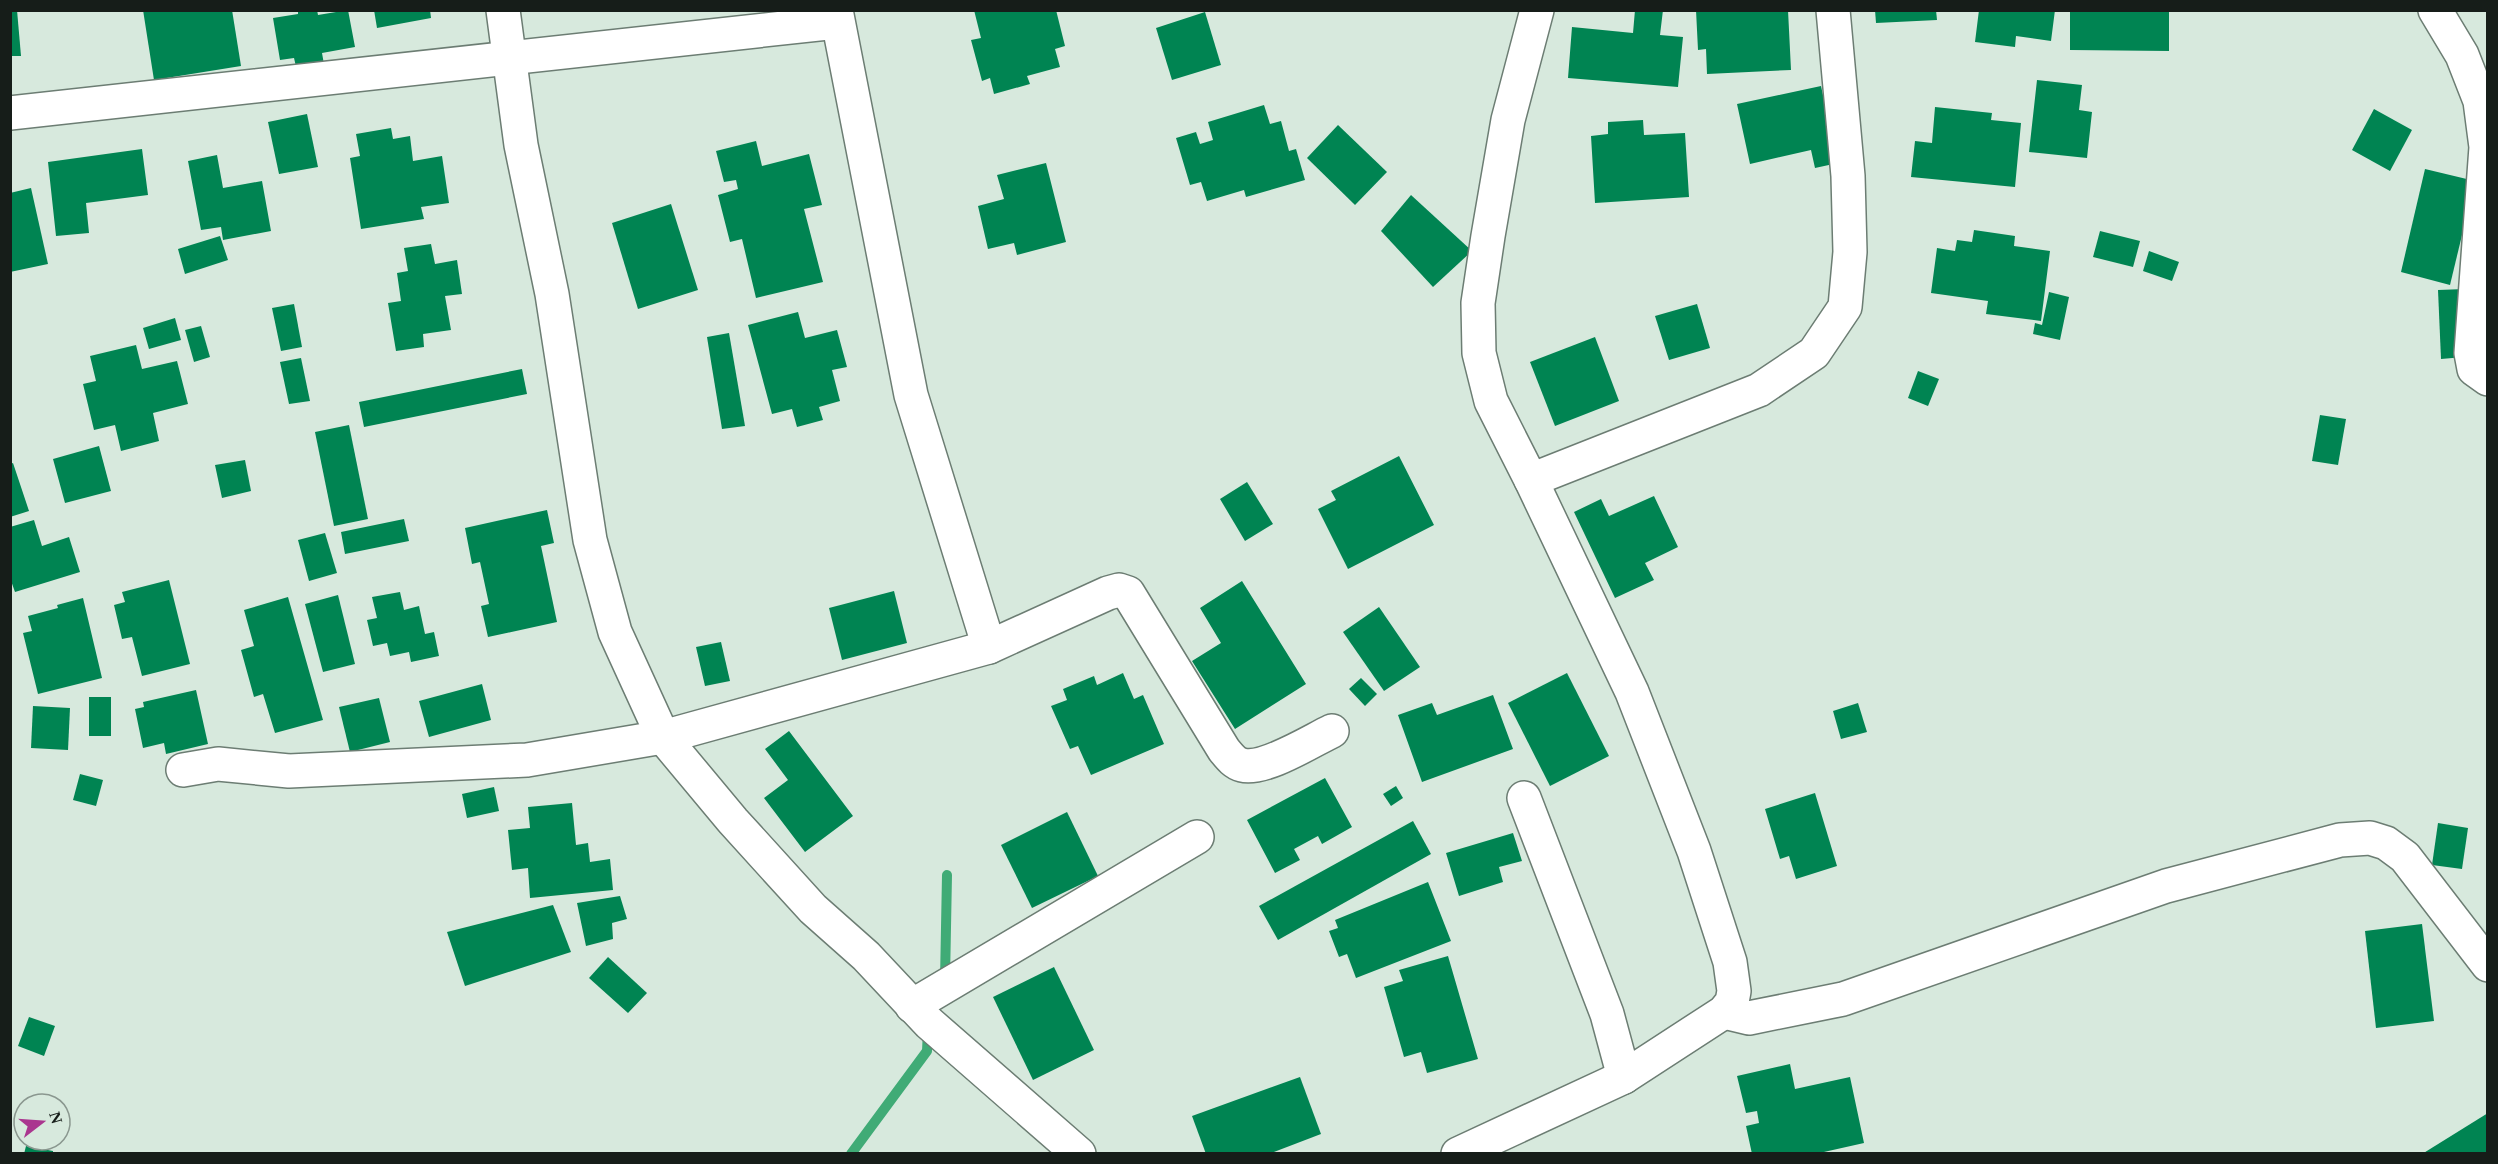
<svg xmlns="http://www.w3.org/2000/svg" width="2498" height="1164" viewBox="0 0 2498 1164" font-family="Georgia,serif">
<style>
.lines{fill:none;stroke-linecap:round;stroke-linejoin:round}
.stream{stroke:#40ab76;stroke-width:10}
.building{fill:#008452}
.minor-casing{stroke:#6c7d73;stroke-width:36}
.minor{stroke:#fff;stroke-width:33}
</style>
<rect width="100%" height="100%" fill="#d7e9dd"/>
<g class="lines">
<g class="stream">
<polyline points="945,980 947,875"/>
<polyline points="851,1154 927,1051 928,1031"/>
</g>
</g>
<g class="building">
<polygon points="10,10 17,10 21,56 10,56"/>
<polygon points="143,10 232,10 241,66 154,80"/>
<polygon points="298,10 317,10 318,15 348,10 355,47 322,53 325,70 298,75 294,58 280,60 273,18 298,14"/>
<polygon points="374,10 430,10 431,18 377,28"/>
<polygon points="974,10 1056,10 1065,46 1055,49 1060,67 1027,76 1030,84 994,94 990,78 982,81 971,40 981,38"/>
<polygon points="1635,10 1663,10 1660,35 1683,37 1678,87 1568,78 1572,27 1633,33"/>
<polygon points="1696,10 1788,10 1791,70 1707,74 1706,49 1698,50"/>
<polygon points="1875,10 1936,10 1937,20 1876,23"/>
<polygon points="1979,10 2055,10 2051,41 2016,36 2015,47 1975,42"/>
<polygon points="2070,10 2169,10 2169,51 2070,50"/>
<polygon points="1205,12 1221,65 1172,80 1156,28"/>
<polygon points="2037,80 2082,85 2079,110 2092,112 2087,158 2029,152"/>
<polygon points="1821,86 1838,163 1815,168 1811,150 1750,164 1737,104"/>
<polygon points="1264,105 1270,124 1281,121 1289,151 1296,149 1305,180 1246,197 1244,190 1207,201 1201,182 1190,185 1176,138 1196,132 1200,144 1213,140 1208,122"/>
<polygon points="1935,107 1992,113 1991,120 2021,123 2015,187 1911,177 1915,141 1932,143"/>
<polygon points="2374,109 2412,130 2390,171 2352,150"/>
<polygon points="307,114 318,167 279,174 268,122"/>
<polygon points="1643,120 1644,135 1685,133 1689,197 1595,203 1591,136 1608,134 1608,122"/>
<polygon points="1338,125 1387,172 1355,205 1307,158"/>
<polygon points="391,128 393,139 410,136 413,161 442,156 449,203 421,207 424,219 361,229 350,158 360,156 356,134"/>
<polygon points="756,141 762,166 809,154 822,205 804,209 823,282 756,298 742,239 730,242 718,195 738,189 736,180 724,182 716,151"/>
<polygon points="142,149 148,195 86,203 89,233 56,236 48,162"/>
<polygon points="217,155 223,188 262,181 271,231 223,240 221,227 201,230 188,161"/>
<polygon points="1046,163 1066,242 1017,255 1014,243 988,249 978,206 1004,199 997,175"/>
<polygon points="2425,169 2475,181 2450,285 2401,272"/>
<polygon points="31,188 48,264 10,272 10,193"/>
<polygon points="1411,195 1472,251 1433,287 1381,231"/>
<polygon points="671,204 698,290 638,309 612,223"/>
<polygon points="1974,230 2015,236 2014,246 2050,251 2041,321 1986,314 1988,301 1931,293 1937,248 1955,251 1957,240 1972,242"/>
<polygon points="2100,231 2140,241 2133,267 2093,257"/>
<polygon points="220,236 228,260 185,274 178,249"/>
<polygon points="431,244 435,264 457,260 462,294 445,296 451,330 423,334 424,347 396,351 388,303 401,301 397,273 408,271 404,248"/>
<polygon points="2149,251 2179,262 2172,281 2143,271"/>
<polygon points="2465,289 2464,357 2441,359 2438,290"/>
<polygon points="2049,292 2069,297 2060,340 2033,334 2035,323 2042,325"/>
<polygon points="294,304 302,347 281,351 272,308"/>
<polygon points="1697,304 1710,348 1669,360 1655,316"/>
<polygon points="798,312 805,338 837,330 847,367 832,370 840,401 819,407 823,420 797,427 792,409 772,414 748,325"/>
<polygon points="175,318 181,340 149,349 143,328"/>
<polygon points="201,326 210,357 194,362 185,330"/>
<polygon points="729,333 745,426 722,429 707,337"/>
<polygon points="1595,337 1619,401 1555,426 1530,362"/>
<polygon points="136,345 142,369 177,361 188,404 153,413 159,441 121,451 115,425 94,430 83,384 96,381 90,356"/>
<polygon points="301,358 310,401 289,404 280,362"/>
<polygon points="522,369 527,394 364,427 359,402"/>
<polygon points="1918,371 1939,379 1928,406 1908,398"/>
<polygon points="2320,415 2346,419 2338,465 2312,461"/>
<polygon points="349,425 368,519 334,526 315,432"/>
<polygon points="99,446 111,491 65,503 53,459"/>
<polygon points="1399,456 1434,525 1348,569 1318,509 1336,500 1331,491"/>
<polygon points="245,460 251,491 222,498 215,465"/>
<polygon points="13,463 29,511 10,517 10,464"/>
<polygon points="1247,482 1273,524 1245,541 1220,499"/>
<polygon points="1654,496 1678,547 1645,563 1654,580 1615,598 1574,512 1601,499 1609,516"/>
<polygon points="547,510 554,543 541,546 557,622 488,637 481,606 489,604 480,562 472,564 465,528"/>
<polygon points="404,519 409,541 345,554 341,532"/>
<polygon points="34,520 42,546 69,537 80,572 15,592 10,578 10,527"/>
<polygon points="325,533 337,573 309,581 298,540"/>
<polygon points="169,580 190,664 142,676 132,637 122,639 114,605 125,602 122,592"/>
<polygon points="1242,581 1306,684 1235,729 1192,661 1221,643 1200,608"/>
<polygon points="894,591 907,643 842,660 829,608"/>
<polygon points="400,592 404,610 419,606 425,634 434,632 439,656 411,662 409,652 390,656 387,643 373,646 367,620 377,618 372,597"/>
<polygon points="338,595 355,664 323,672 305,604"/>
<polygon points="288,597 323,720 275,733 263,694 254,697 241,650 254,646 244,610"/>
<polygon points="83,598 102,678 38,694 23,633 32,631 28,616 58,608 57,605"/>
<polygon points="1379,607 1420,667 1384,691 1343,632"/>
<polygon points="721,642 730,681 705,686 696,647"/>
<polygon points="1123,673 1134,699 1143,695 1164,744 1091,775 1078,746 1070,749 1051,706 1067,700 1063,689 1094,676 1097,685"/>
<polygon points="1567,673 1609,756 1550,786 1508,703"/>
<polygon points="1361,678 1377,694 1365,706 1349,689"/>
<polygon points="482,684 491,720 429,737 419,701"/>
<polygon points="196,690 208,744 166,754 164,743 143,748 135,709 144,707 143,702"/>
<polygon points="1493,695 1513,749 1422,782 1398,715 1432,703 1437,715"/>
<rect x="89" y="697" width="22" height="39"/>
<polygon points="379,698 390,742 350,752 339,707"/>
<polygon points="1858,703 1867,732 1841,739 1833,711"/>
<polygon points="33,706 70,708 68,750 31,748"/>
<polygon points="789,731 853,816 805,852 764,798 788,780 765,749"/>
<polygon points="80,774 103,780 96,806 73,800"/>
<polygon points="1325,778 1352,827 1322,844 1318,836 1294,849 1300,860 1275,873 1247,820"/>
<polygon points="1396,786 1403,798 1391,806 1383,794"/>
<polygon points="494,787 499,811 467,818 462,794"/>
<polygon points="1815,793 1837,866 1796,879 1789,856 1780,859 1765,809"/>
<polygon points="572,803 576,845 588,843 590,862 610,859 613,890 530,898 528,868 512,870 508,830 530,828 528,807"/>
<polygon points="1067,812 1098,876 1032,908 1001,845"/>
<polygon points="1413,821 1431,854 1278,940 1259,906"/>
<polygon points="2438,823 2468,828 2462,869 2432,865"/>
<polygon points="1513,833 1522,861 1499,867 1503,882 1459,896 1446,853"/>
<polygon points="1428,882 1451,941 1356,978 1347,954 1339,957 1329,931 1338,928 1335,920"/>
<polygon points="620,896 627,919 612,923 613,939 586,946 577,903"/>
<polygon points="553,905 571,952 465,986 447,932"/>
<polygon points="2422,924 2434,1021 2376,1028 2365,931"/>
<polygon points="1448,956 1478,1059 1427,1073 1421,1052 1404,1057 1384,987 1403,981 1399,970"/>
<polygon points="608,957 647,993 628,1013 589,978"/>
<polygon points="1054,967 1094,1050 1033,1080 993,997"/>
<polygon points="29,1017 55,1026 44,1056 18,1046"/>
<polygon points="1790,1064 1795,1089 1850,1077 1864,1143 1815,1154 1752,1154 1746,1126 1759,1123 1757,1111 1746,1113 1737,1076"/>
<polygon points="1300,1077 1321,1134 1269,1154 1206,1154 1192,1116"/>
<polygon points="2488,1113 2488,1154 2422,1154"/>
<polygon points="26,1146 53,1151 53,1154 24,1154"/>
</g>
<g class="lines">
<g class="minor-casing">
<g id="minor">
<polyline points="503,10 521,145 552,294 590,540 615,632 663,737 733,821 813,909 866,956 929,1023 1079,1154"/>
<polyline points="836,10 911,395 989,647"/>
<polyline points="2435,10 2462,55 2480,101 2486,147 2471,353 2474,369 2488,379"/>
<polyline points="10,113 837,22"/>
<polyline points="1531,480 1759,390 1814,353 1845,307 1850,252 1848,176 1833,10"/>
<path d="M183,770L218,764L289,771L527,760L663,737L989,647L1108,593L1119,590L1128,593L1224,750C1229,756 1234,763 1242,765C1264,771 1311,741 1332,731"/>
<polyline points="1524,798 1607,1014 1624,1077"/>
<polyline points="912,1006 1197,837"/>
<polyline points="1724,1012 1749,1018 1843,999 2166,886 2340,840 2370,838 2386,843 2405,857 2488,965"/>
<polyline points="1458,1154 1624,1077 1724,1012 1732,1002 1734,991 1730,962 1694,851 1632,692 1531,480 1491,401 1479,353 1478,303 1488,236 1508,120 1537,10"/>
</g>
</g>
<use href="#minor" class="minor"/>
</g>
<rect width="2498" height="1164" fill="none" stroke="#161d19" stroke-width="24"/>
<g transform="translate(42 1122) rotate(73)"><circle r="28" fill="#d7e9dd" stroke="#8a978f" stroke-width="1.5"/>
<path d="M0-4.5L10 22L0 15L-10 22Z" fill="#aa368f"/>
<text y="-9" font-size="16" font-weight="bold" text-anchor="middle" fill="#161d19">N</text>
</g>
</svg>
